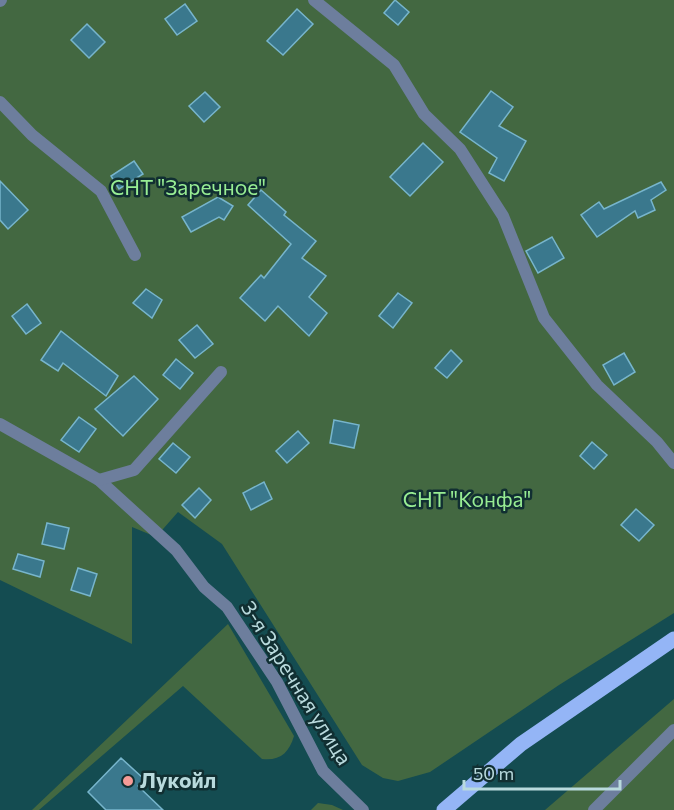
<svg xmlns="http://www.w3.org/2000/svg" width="674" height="810" viewBox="0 0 674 810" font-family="Commissioner,sans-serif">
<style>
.green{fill:#436841}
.building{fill:#3a788d;stroke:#77b5cc;stroke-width:1.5}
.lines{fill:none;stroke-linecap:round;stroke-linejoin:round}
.street{stroke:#6d7e9d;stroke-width:12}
.primary{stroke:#94b5f6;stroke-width:15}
.poi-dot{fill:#f59b97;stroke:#112f32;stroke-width:2}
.labels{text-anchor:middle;stroke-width:5;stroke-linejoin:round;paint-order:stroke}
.park-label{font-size:21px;fill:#98ed93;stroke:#112f32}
.street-label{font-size:21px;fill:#b9dadd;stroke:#112f32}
.poi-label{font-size:21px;font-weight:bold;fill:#b9dadd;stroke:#112f32;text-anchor:start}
</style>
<rect width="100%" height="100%" fill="#144c51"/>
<g class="green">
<polygon points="0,0 674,0 674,613 559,685 430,772 398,781 383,778 362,765 222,544 178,512 156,537 132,527 132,644 0,580"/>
<path d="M228,624L294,736C289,753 280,761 262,759L183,686L39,810H32Z"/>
<polygon points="674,699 674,810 545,810"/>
<polygon points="318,803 332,805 343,810 311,810"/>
</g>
<g class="building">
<polygon points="395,0 409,12 398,25 384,13"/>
<polygon points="185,4 197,21 177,35 165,19"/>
<polygon points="297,9 313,24 283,55 267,41"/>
<polygon points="87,24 105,42 89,58 71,40"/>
<polygon points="491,91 513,107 499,126 526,141 504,181 489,173 497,158 460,132"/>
<polygon points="205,92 220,107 204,122 189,106"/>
<polygon points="423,143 443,162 410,196 390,177"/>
<polygon points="134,161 143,174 119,189 111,176"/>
<polygon points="0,181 28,210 8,229 0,220"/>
<polygon points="661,182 666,190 651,200 655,210 638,218 635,211 597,237 581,215 599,202 604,209"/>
<polygon points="261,190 286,212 284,215 316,241 302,258 326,276 309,297 327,313 309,336 278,306 265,321 240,298 261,275 264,278 291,244 248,205"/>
<polygon points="218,197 233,206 224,220 219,217 191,232 182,217"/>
<polygon points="552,237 564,258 538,273 526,251"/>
<polygon points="146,289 162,300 152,318 133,303"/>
<polygon points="398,293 412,303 393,328 379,316"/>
<polygon points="27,304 41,323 26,334 12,316"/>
<polygon points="197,325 213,344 195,358 179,340"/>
<polygon points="61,331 118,376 106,396 63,363 58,371 41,360"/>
<polygon points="451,350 462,361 447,378 435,368"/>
<polygon points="624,353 635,372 614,385 603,365"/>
<polygon points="176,359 193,373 180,389 163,375"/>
<polygon points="134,376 158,399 123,436 95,409"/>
<polygon points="79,417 96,429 79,452 61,440"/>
<polygon points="334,420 359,425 354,448 330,443"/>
<polygon points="298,431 309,443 287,463 276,451"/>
<polygon points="592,442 607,455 594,469 580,456"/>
<polygon points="173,443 190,457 176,473 159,459"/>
<polygon points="264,482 272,499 251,510 243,493"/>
<polygon points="199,488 211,500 195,518 182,505"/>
<polygon points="636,509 654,525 639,541 621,525"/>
<polygon points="47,523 69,528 64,549 42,544"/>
<polygon points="18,554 44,561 40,577 13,569"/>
<polygon points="78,568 97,574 90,596 71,590"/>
<polygon points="121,758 144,779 138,786 163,810 106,810 88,792"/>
</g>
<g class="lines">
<g class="street">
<polyline points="314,0 394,65 424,114 460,149 503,216 544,318 597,385 657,442 674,463"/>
<polyline points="0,1 1,0"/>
<polyline points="0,102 32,135 101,191 135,255"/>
<polyline points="0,424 99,480 176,550 204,587 227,607 277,682 323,771 363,810"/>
<polyline points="99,480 134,470 221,372"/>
<polyline points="594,810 674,730"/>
</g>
<polyline class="primary" points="444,810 521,744 674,639"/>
</g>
<circle class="poi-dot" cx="128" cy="781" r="6"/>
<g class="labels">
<g class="park-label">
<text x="188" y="195">СНТ "Заречное"</text>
<text x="467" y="507">СНТ "Конфа"</text>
</g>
<g class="street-label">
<text transform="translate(296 683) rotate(58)" y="7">3-я Заречная улица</text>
</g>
<g class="poi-label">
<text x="140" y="788">Лукойл</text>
</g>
</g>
<path d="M464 780v9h156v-9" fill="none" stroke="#b9dadd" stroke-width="3"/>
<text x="473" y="780" font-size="18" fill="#b9dadd" stroke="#112f32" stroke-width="4.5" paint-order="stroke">50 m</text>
</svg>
